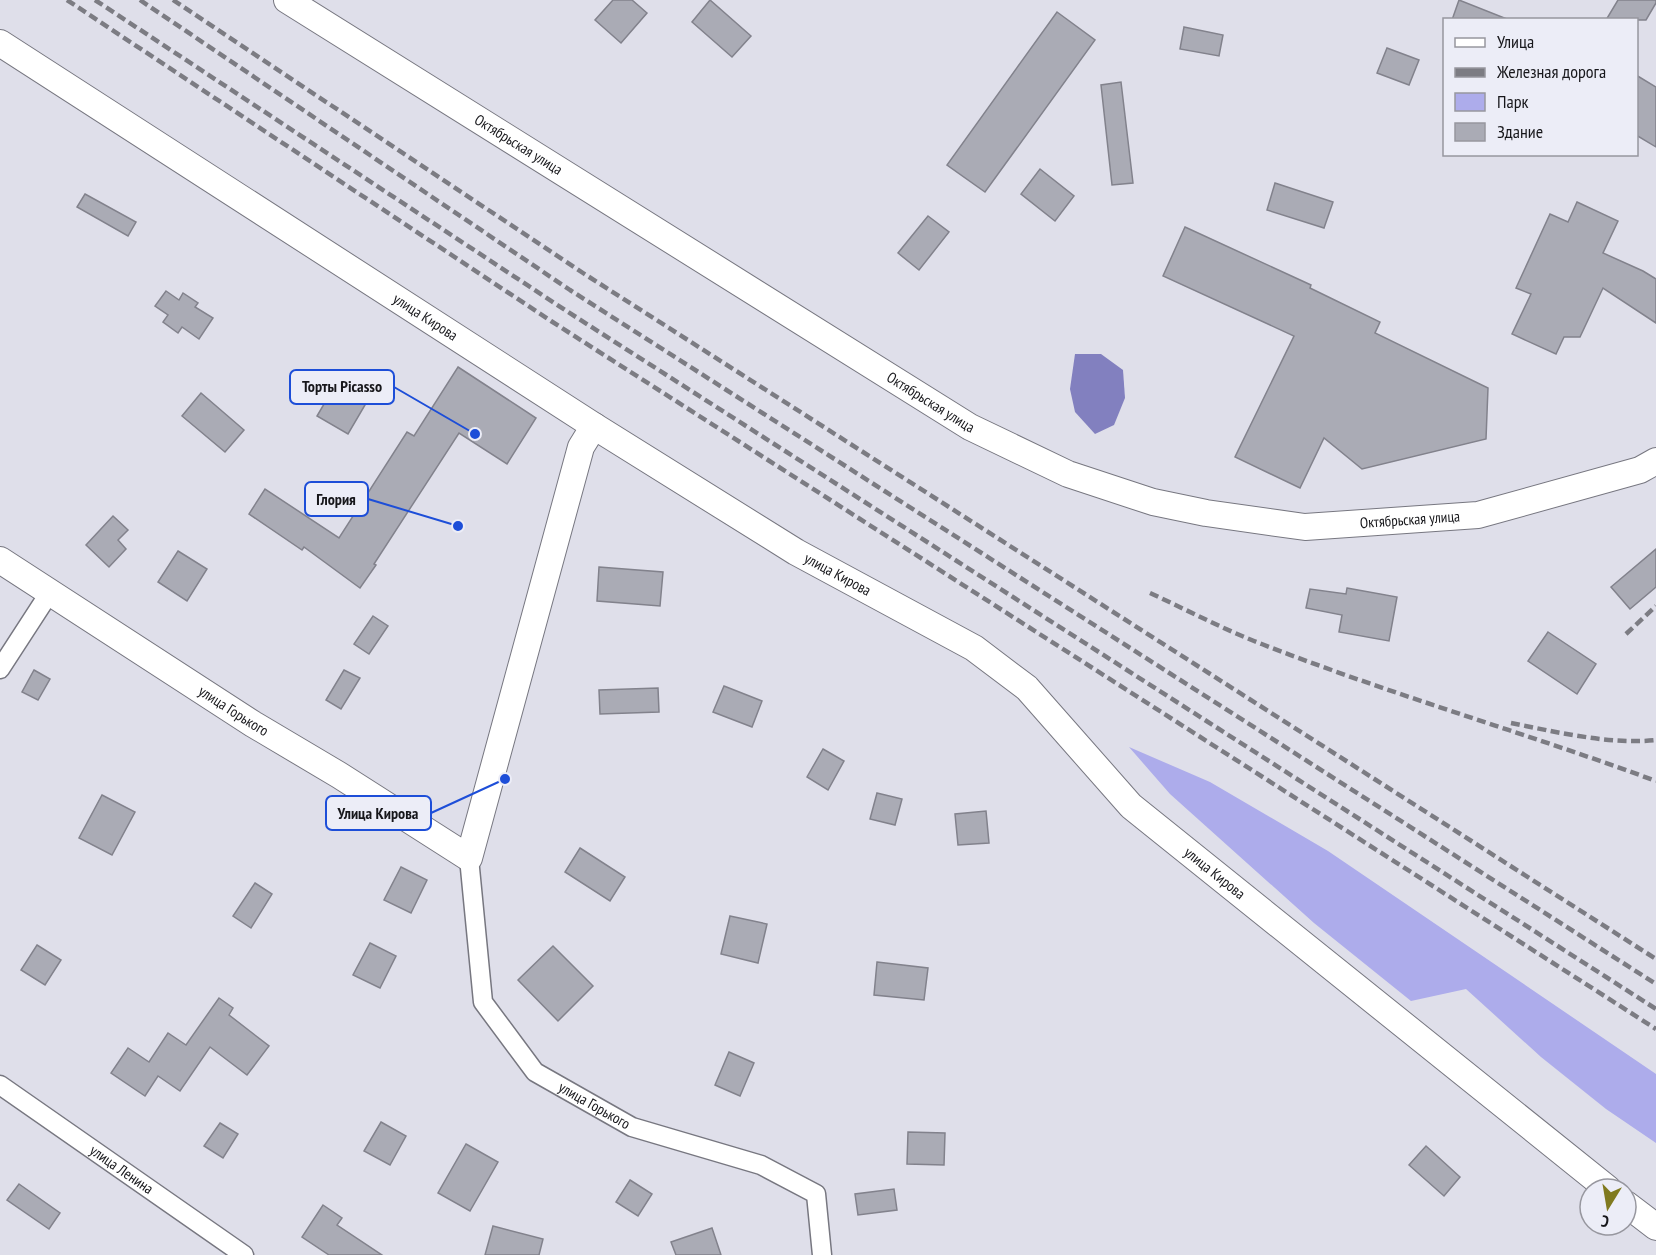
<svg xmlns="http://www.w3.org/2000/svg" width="1656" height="1255" viewBox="0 0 1656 1255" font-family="'PT Sans Narrow',sans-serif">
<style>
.green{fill:#adaceb}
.water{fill:#8280bf}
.building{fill:#aaabb5;stroke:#82828c;stroke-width:1.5}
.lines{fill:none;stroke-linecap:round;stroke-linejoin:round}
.street-casing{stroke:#777780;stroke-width:21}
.secondary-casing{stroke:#777780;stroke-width:28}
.street{stroke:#fff;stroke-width:18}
.secondary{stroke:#fff;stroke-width:26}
.rail{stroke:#7c7c83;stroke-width:4.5;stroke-dasharray:9 4.5;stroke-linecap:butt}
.labels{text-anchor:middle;stroke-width:6;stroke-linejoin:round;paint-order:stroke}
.street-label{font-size:15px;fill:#17171b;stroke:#ecedf7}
.leader{fill:none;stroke:#1d4ed8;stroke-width:2}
.callout-dot{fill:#1d4ed8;stroke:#ecedf7;stroke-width:2}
.callout{fill:#ecedf7;stroke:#1d4ed8;stroke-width:2}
.callout-label{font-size:16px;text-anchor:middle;font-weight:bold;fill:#17171b}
</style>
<rect width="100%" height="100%" fill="#dfdfea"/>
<polygon class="green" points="1129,747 1210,782 1328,851 1656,1074 1656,1143 1606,1109 1541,1057 1466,989 1411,1001 1314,923 1170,794"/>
<polygon class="water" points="1075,354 1101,354 1123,370 1125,398 1114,425 1095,434 1075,412 1070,389"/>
<g class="building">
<polygon points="613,0 632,0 647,13 621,43 595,20"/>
<polygon points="710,0 751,36 732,57 692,22"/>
<polygon points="1459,0 1507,19 1507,20 1452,20"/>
<polygon points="1618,0 1656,0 1656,3 1646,20 1606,20"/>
<polygon points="1057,12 1095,40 985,192 947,165"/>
<polygon points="1184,27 1223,35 1219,56 1180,49"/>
<polygon points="1387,48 1419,60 1409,85 1377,73"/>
<polygon points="1636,75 1656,87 1656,147 1636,135"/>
<polygon points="1121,82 1133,183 1112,185 1101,85"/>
<polygon points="1040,169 1074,196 1055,221 1021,194"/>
<polygon points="1275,183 1333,202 1324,228 1267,210"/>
<polygon points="85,194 136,222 128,236 77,207"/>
<polygon points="1577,202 1618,221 1603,253 1643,271 1656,279 1656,323 1603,288 1580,337 1564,337 1556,354 1512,334 1531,294 1516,288 1550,214 1568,222"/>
<polygon points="928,216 949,232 919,270 898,253"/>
<polygon points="1185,227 1311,285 1310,288 1380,322 1375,333 1488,388 1486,439 1362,469 1324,438 1300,488 1235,457 1294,336 1163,276"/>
<polygon points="166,291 179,300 183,293 198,303 195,307 213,318 199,339 182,327 178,333 163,322 168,315 155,306"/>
<polygon points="458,367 536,418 507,464 459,433 374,564 376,565 360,588 304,547 302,550 249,514 265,489 339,538 407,432 414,436"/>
<polygon points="334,387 365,405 348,434 317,416"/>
<polygon points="201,393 244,430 225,452 182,416"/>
<polygon points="113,516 128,530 118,540 126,549 109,567 86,545"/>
<polygon points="1656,549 1656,587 1630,609 1611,587"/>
<polygon points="178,551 207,569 187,601 158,582"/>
<polygon points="599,567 663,572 660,606 597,601"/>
<polygon points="1347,588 1397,597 1389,641 1339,632 1342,615 1306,608 1310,589 1346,594"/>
<polygon points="373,616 388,626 369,654 354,644"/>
<polygon points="1548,632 1596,664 1577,694 1528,661"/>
<polygon points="34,670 50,679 38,700 22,692"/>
<polygon points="344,670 360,678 341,709 326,700"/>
<polygon points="724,686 762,701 752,727 713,712"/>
<polygon points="658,688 659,712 600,714 599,690"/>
<polygon points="823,749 844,761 828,790 807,777"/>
<polygon points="877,793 902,799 895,825 870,819"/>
<polygon points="102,795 135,812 112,855 79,838"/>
<polygon points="986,811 989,843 958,845 955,814"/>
<polygon points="580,848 625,877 610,901 565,872"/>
<polygon points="401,867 427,880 411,913 384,900"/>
<polygon points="255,883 272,894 251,928 233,916"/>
<polygon points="730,916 767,924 758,963 721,954"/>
<polygon points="370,943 396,956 380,988 353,975"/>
<polygon points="37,945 61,960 45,985 21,970"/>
<polygon points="553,946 593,986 558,1021 518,980"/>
<polygon points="877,962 928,968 924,1000 874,995"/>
<polygon points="219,998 233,1008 229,1015 269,1046 247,1075 210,1047 180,1091 158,1076 145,1096 111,1073 128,1048 149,1062 168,1033 186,1045"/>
<polygon points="729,1052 754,1063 740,1096 715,1085"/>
<polygon points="381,1122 406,1136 390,1165 364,1151"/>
<polygon points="220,1123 238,1134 223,1158 204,1146"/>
<polygon points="908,1132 945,1133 944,1165 907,1164"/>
<polygon points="466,1144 498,1162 470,1211 438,1193"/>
<polygon points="1426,1146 1460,1177 1444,1196 1409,1165"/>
<polygon points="630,1180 652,1194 638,1216 616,1202"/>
<polygon points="19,1184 60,1213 49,1229 7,1200"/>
<polygon points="894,1189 897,1210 858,1215 855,1194"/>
<polygon points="323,1205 342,1218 337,1225 382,1255 329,1255 302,1237"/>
<polygon points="493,1226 543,1239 539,1255 485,1255"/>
<polygon points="712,1228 721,1255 676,1255 671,1242"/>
</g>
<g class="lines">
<g class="street-casing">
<g id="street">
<polyline points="0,669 50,592"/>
<path id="s1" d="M469,858L483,1002L535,1072L632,1127L761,1165L816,1194L822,1255"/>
<path id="s2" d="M0,1085L244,1255"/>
</g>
</g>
<g class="secondary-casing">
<g id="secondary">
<path id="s3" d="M287,0L970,427L1068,474L1153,502L1206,513L1305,527L1478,515L1640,470L1656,461"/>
<path id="s4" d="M0,43L594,426L796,552L974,648L1027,688L1131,806L1608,1189"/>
<path id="s5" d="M0,560L253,724L339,775L469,858L581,447L594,426"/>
<polyline points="1626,1204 1656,1227"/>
</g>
</g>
<use href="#street" class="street"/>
<use href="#secondary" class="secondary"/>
<g class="rail">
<polyline points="67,0 551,321 1656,1029"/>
<polyline points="95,0 565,310 1656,1009"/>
<polyline points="140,0 570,290 1656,984"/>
<polyline points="173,0 583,273 1656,959"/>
<path d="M1150,593C1185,609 1219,627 1254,641C1386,693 1523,732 1656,781"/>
<polyline points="1626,634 1656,606"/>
<path d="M1511,723C1556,732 1611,745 1656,740"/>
</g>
</g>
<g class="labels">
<g class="street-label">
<text dy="5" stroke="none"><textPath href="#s3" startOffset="273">Октябрьская улица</textPath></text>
<text dy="5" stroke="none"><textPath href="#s4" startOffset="506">улица Кирова</textPath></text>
<text dy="5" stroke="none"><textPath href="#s3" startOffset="759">Октябрьская улица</textPath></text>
<text dy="5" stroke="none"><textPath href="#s3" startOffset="1263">Октябрьская улица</textPath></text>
<text dy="5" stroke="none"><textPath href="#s4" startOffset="992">улица Кирова</textPath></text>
<text dy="5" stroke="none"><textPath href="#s5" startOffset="278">улица Горького</textPath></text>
<text dy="5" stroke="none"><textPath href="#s4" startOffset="1478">улица Кирова</textPath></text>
<text dy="5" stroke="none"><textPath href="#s1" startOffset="300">улица Горького</textPath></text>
<text dy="5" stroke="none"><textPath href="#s2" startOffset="148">улица Ленина</textPath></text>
</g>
</g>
<path class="leader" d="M475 434L394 387M458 526L368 499M505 779L431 813"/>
<g class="callout-dot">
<circle cx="475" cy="434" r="6"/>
<circle cx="458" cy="526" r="6"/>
<circle cx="505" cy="779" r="6"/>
</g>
<g class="callout">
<rect x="290" y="370" width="104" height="34" rx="6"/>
<rect x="305" y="482" width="63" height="34" rx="6"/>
<rect x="326" y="796" width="105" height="34" rx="6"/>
</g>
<g class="callout-label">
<text x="342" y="392">Торты Picasso</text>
<text x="336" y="505">Глория</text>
<text x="378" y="819">Улица Кирова</text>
</g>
<rect x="1443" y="18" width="195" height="138" fill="#ecedf7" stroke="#97979f" stroke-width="1.5"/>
<rect x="1455" y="38" width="30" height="9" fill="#ffffff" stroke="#97979f" stroke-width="1.5"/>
<text x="1497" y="48" font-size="18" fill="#17171b">Улица</text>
<rect x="1455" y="68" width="30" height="9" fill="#7c7c83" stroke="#97979f" stroke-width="1.5"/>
<text x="1497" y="78" font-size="18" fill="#17171b">Железная дорога</text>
<rect x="1455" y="93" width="30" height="18" fill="#adaceb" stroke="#97979f" stroke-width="1.5"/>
<text x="1497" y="108" font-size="18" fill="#17171b">Парк</text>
<rect x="1455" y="123" width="30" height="18" fill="#aaabb5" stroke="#97979f" stroke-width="1.5"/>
<text x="1497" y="138" font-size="18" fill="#17171b">Здание</text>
<g transform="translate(1608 1207) rotate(191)"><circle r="28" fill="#ecedf7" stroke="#97979f" stroke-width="1.5"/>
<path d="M0-4.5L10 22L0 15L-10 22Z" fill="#807a1f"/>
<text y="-9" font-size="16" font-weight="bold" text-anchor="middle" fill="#17171b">С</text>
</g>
</svg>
